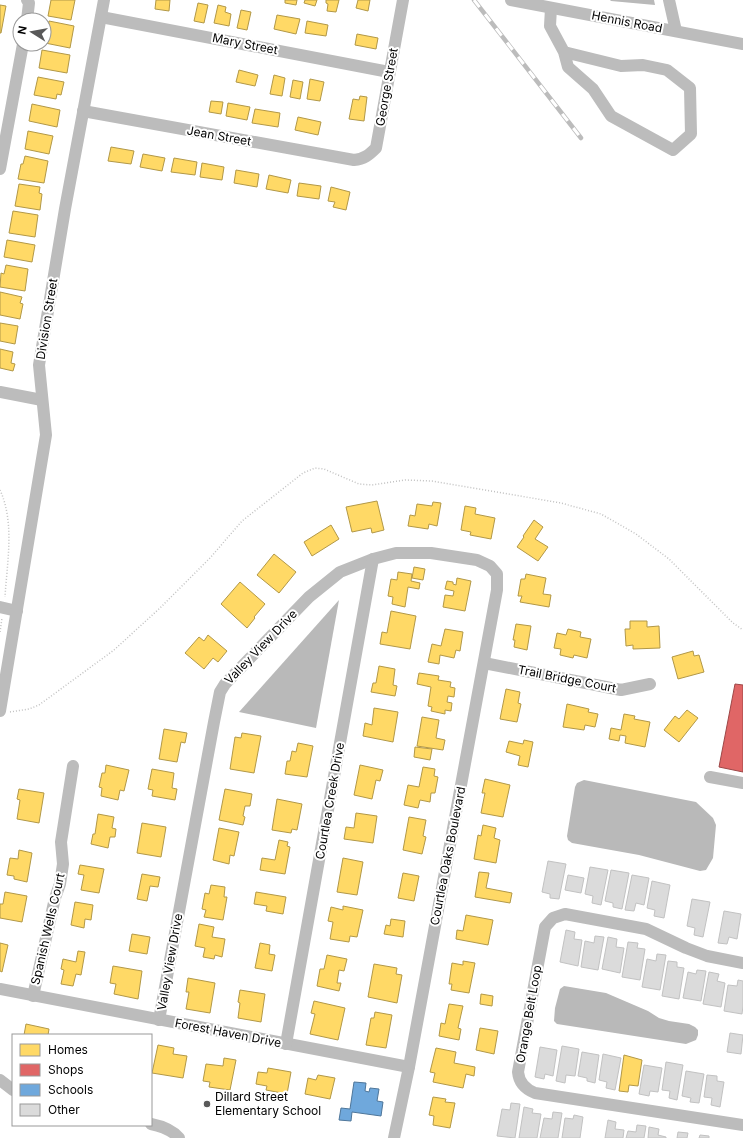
<svg xmlns="http://www.w3.org/2000/svg" width="743" height="1138" viewBox="0 0 743 1138" font-family="Inter,sans-serif">
<style>
.water{fill:#b9b9b9}
.homes{fill:#ffd966;stroke:#b29847}
.shops{fill:#e06666;stroke:#9d4747}
.schools{fill:#6fa8dc;stroke:#4e769a}
.building{fill:#dbdbdb;stroke:#c2c2c2}
.lines{fill:none;stroke-linecap:round;stroke-linejoin:round}
.path{stroke:#c2c2c2;stroke-width:1.5;stroke-dasharray:1 2;stroke-linecap:butt}
.minor{stroke:#bcbcbc;stroke-width:12}
.rail-casing{stroke:#bcbcbc;stroke-width:4.5}
.rail{stroke:#fff;stroke-width:3;stroke-dasharray:9;stroke-linecap:butt}
.poi-dot{fill:#595959;stroke:#fff;stroke-width:1.5}
.labels{text-anchor:middle;stroke-width:4;stroke-linejoin:round;paint-order:stroke}
.street-label{font-size:12px;fill:#000;stroke:#fff}
.poi-label{font-size:12px;fill:#000;stroke:#fff;text-anchor:start}
</style>
<rect width="100%" height="100%" fill="#fff"/>
<g class="water">
<polygon points="610,0 654,0 655,5 611,1"/>
<polygon points="339,600 316,728 239,712"/>
<polygon points="584,780 696,802 713,818 716,825 713,858 706,870 700,871 639,855 572,843 568,840 567,836 575,787 577,783"/>
<polygon points="564,986 606,993 648,1011 659,1018 669,1021 689,1024 695,1027 698,1030 698,1035 696,1040 686,1044 557,1024 554,1021 555,1008 560,989"/>
</g>
<g class="homes">
<polygon points="51,0 75,0 71,20 48,16"/>
<polygon points="156,0 170,0 169,11 155,9"/>
<polygon points="285,0 297,0 296,5 285,3"/>
<polygon points="305,0 317,0 315,6 304,3"/>
<polygon points="326,0 339,0 336,12 327,11 328,4 326,3"/>
<polygon points="358,0 370,0 368,11 356,8"/>
<polygon points="198,3 208,5 204,23 194,21"/>
<polygon points="0,5 6,6 1,33 0,33"/>
<polygon points="218,5 226,7 225,12 231,14 229,26 214,23"/>
<polygon points="241,10 251,12 247,30 237,28"/>
<polygon points="277,15 300,19 296,34 274,29"/>
<polygon points="49,21 74,26 70,48 45,43"/>
<polygon points="307,21 328,25 326,36 305,33"/>
<polygon points="357,34 378,38 376,49 355,45"/>
<polygon points="42,50 70,55 67,73 39,68"/>
<polygon points="239,70 258,75 255,86 236,82"/>
<polygon points="274,75 285,78 282,96 270,94"/>
<polygon points="38,77 64,82 61,95 57,94 56,99 34,95"/>
<polygon points="310,79 324,82 320,101 307,99"/>
<polygon points="293,80 303,82 300,99 290,97"/>
<polygon points="360,96 367,97 364,121 349,119 353,99 359,100"/>
<polygon points="211,101 223,102 221,114 209,112"/>
<polygon points="228,103 250,107 247,120 226,116"/>
<polygon points="32,104 60,110 57,127 29,121"/>
<polygon points="255,109 280,113 278,127 252,123"/>
<polygon points="298,117 321,122 318,135 295,130"/>
<polygon points="28,131 53,136 49,154 25,149"/>
<polygon points="111,147 134,151 131,164 108,161"/>
<polygon points="143,154 165,158 162,171 140,167"/>
<polygon points="25,156 48,161 44,183 18,179 21,164 23,164"/>
<polygon points="174,158 197,162 195,175 171,172"/>
<polygon points="202,163 224,167 222,180 200,177"/>
<polygon points="236,170 259,174 257,187 234,183"/>
<polygon points="269,175 291,180 288,193 266,189"/>
<polygon points="299,183 321,186 319,199 297,196"/>
<polygon points="19,184 40,187 39,193 42,194 40,210 15,206"/>
<polygon points="331,187 350,192 346,210 333,207 335,202 328,201"/>
<polygon points="13,211 38,215 35,237 9,233"/>
<polygon points="7,240 35,245 32,262 4,257"/>
<polygon points="6,265 28,269 25,291 0,287 1,273 4,274"/>
<polygon points="0,292 22,297 20,303 23,304 20,319 0,315"/>
<polygon points="0,323 18,326 15,344 0,341"/>
<polygon points="0,349 13,352 11,363 15,364 13,371 0,368"/>
<polygon points="377,501 384,530 372,533 371,528 352,532 346,507"/>
<polygon points="433,502 441,503 437,526 429,524 428,529 408,526 410,515 415,516 417,504 432,506"/>
<polygon points="465,506 476,508 475,514 495,518 491,539 470,535 471,532 461,530"/>
<polygon points="534,520 543,527 535,539 548,547 538,561 517,547 524,537 523,536"/>
<polygon points="331,525 339,539 312,556 304,542"/>
<polygon points="274,554 296,572 279,593 257,575"/>
<polygon points="414,567 425,569 423,580 412,578"/>
<polygon points="398,572 412,574 411,581 420,583 419,589 408,587 405,607 392,604 393,597 388,596 391,579 397,580"/>
<polygon points="526,574 546,578 543,594 551,595 549,607 520,602 522,596 518,596 521,579 525,579"/>
<polygon points="457,578 471,581 465,611 443,607 445,595 453,596 454,591 445,589 447,581 453,582 453,584 456,585"/>
<polygon points="240,582 265,604 254,617 255,618 247,628 221,604"/>
<polygon points="391,611 416,616 410,649 380,644 382,632 387,633"/>
<polygon points="630,621 647,621 647,627 659,626 660,648 633,649 633,645 626,646 625,629 630,629"/>
<polygon points="516,624 531,626 527,650 514,647 515,640 513,640"/>
<polygon points="445,629 463,632 460,651 456,650 454,658 440,655 439,664 428,662 432,644 441,646"/>
<polygon points="568,629 581,632 580,637 591,639 587,658 574,655 573,658 560,655 561,649 554,648 557,633 566,635"/>
<polygon points="208,635 227,651 218,662 213,658 204,669 185,653 199,637 204,641"/>
<polygon points="693,651 694,656 699,655 704,672 678,679 672,657"/>
<polygon points="379,666 395,669 393,685 397,686 395,696 371,692 373,683 376,683"/>
<polygon points="419,673 439,676 438,680 451,682 450,687 455,688 454,697 448,696 447,702 452,703 451,711 445,710 445,714 431,711 432,707 428,706 431,687 417,684"/>
<polygon points="506,689 520,692 518,703 521,704 517,722 500,719"/>
<polygon points="567,704 589,709 588,712 598,714 595,727 585,725 584,730 563,727"/>
<polygon points="374,708 398,712 393,742 363,736 365,723 372,725"/>
<polygon points="687,710 698,718 679,742 664,730 675,716 679,719"/>
<polygon points="624,714 635,716 634,719 650,722 645,747 625,743 626,736 620,735 619,741 609,739 611,728 621,730"/>
<polygon points="422,717 439,720 436,738 445,740 443,750 417,746"/>
<polygon points="164,729 187,733 185,743 181,742 177,762 159,759"/>
<polygon points="242,733 261,736 254,773 230,769 235,737 241,738"/>
<polygon points="524,740 533,742 528,767 518,765 520,756 506,752 509,741 523,744"/>
<polygon points="298,743 313,746 307,777 285,774 287,761 290,761 292,751 296,752"/>
<polygon points="415,747 432,749 430,760 414,757"/>
<polygon points="106,765 129,770 124,791 120,790 118,800 101,796 102,788 99,787 102,773 105,773"/>
<polygon points="360,765 383,770 380,781 376,780 372,799 354,795"/>
<polygon points="423,767 435,769 434,776 438,777 435,793 431,793 430,802 420,800 418,808 404,805 408,785 419,787"/>
<polygon points="152,769 174,773 172,788 177,789 175,800 152,796 153,790 148,789"/>
<polygon points="485,779 510,785 503,817 481,813 485,793 482,793"/>
<polygon points="19,789 44,793 39,823 17,819 20,800 17,799"/>
<polygon points="225,789 252,794 250,806 245,806 243,816 245,817 243,825 219,820"/>
<polygon points="277,799 302,804 297,830 292,829 291,833 272,830"/>
<polygon points="356,813 377,816 373,843 344,839 346,827 354,828"/>
<polygon points="98,814 114,817 112,828 116,829 115,837 110,837 108,848 91,844 93,834 95,834"/>
<polygon points="409,817 426,820 423,836 426,837 422,854 403,850"/>
<polygon points="142,823 166,827 161,857 137,853"/>
<polygon points="483,825 496,828 494,838 500,840 496,863 474,859 478,835 481,836"/>
<polygon points="219,828 239,832 234,856 230,855 229,864 213,860"/>
<polygon points="279,840 288,842 287,846 290,847 285,874 260,870 262,858 275,860"/>
<polygon points="19,850 32,853 27,882 14,879 14,876 7,875 10,858 18,859"/>
<polygon points="343,858 363,862 357,895 337,892"/>
<polygon points="80,865 104,869 99,893 81,890 84,875 78,874"/>
<polygon points="479,872 489,873 486,888 512,893 510,903 475,897"/>
<polygon points="403,873 419,876 414,901 398,898"/>
<polygon points="142,874 160,877 158,887 150,886 147,901 137,899"/>
<polygon points="211,885 225,887 224,897 227,897 223,920 204,917 206,910 202,909 205,893 209,894"/>
<polygon points="5,892 27,896 22,922 0,918 0,904 3,904"/>
<polygon points="256,892 286,897 283,914 266,911 267,906 254,904"/>
<polygon points="75,902 93,905 91,920 85,919 84,928 71,925"/>
<polygon points="343,906 363,910 357,937 350,936 349,942 330,939 333,922 328,921 331,907 343,910"/>
<polygon points="466,915 493,920 488,945 456,939 457,930 463,931"/>
<polygon points="391,919 405,921 403,937 384,934 386,925 390,926"/>
<polygon points="199,924 214,927 212,937 225,939 222,957 215,955 214,959 203,957 205,948 195,946"/>
<polygon points="132,934 150,937 147,954 129,951"/>
<polygon points="0,943 8,945 2,972 0,971"/>
<polygon points="260,943 270,945 269,954 275,955 272,971 255,968"/>
<polygon points="78,951 85,952 81,975 76,974 73,986 61,984 64,970 61,969 63,959 76,962"/>
<polygon points="327,955 347,959 344,971 339,970 337,983 341,983 339,991 317,986 320,969 324,969"/>
<polygon points="463,961 475,963 469,993 451,990 452,984 449,984 452,963 463,965"/>
<polygon points="374,964 397,968 396,974 402,975 397,1003 368,997"/>
<polygon points="113,966 142,971 138,999 114,994 116,984 110,983"/>
<polygon points="188,978 215,983 210,1013 186,1009 189,992 186,992"/>
<polygon points="240,990 265,994 261,1022 238,1018 240,1003 238,1002"/>
<polygon points="481,994 493,996 492,1006 480,1004"/>
<polygon points="314,1001 345,1008 338,1040 310,1034 315,1014 311,1013"/>
<polygon points="449,1004 463,1006 458,1028 461,1029 459,1040 439,1036 441,1023 445,1024"/>
<polygon points="375,1012 392,1015 386,1048 366,1045 371,1018 374,1018"/>
<polygon points="26,1024 49,1029 48,1035 24,1035"/>
<polygon points="480,1028 498,1031 494,1054 476,1050"/>
<polygon points="158,1045 174,1048 173,1054 187,1056 183,1078 152,1073"/>
<polygon points="436,1048 456,1052 454,1063 475,1067 474,1076 466,1074 463,1088 433,1082 435,1073 430,1072"/>
<polygon points="624,1055 642,1060 638,1086 629,1085 628,1092 619,1091"/>
<polygon points="224,1058 236,1060 230,1090 209,1087 210,1082 203,1081 206,1064 223,1066"/>
<polygon points="268,1068 291,1072 287,1094 266,1090 267,1086 256,1084 258,1072 267,1073"/>
<polygon points="318,1075 335,1078 330,1099 305,1094 308,1078 316,1080"/>
<polygon points="433,1097 446,1099 445,1102 455,1103 450,1128 433,1125 434,1116 429,1115"/>
</g>
<polygon class="shops" points="735,684 743,685 743,772 719,767"/>
<polygon class="schools" points="354,1082 366,1083 365,1091 369,1092 370,1088 379,1089 377,1101 383,1102 381,1116 352,1112 351,1121 339,1120 341,1108 350,1109"/>
<g class="building">
<polygon points="548,861 566,864 559,899 550,898 550,894 542,892"/>
<polygon points="590,867 608,870 601,905 592,903 593,896 585,894"/>
<polygon points="611,870 629,873 622,909 613,907 613,903 605,901"/>
<polygon points="568,875 584,878 581,893 565,890"/>
<polygon points="632,875 649,878 644,905 636,903 634,911 625,910"/>
<polygon points="652,881 670,885 664,918 654,916 655,910 647,908"/>
<polygon points="692,899 710,902 703,937 694,935 695,928 687,926"/>
<polygon points="724,911 741,914 737,939 729,937 727,944 718,943"/>
<polygon points="566,930 575,932 574,939 582,940 578,966 560,962"/>
<polygon points="595,936 604,937 598,970 581,967 585,941 594,943"/>
<polygon points="608,937 617,939 616,947 624,948 620,973 602,969"/>
<polygon points="628,942 638,943 637,948 645,949 640,980 622,977"/>
<polygon points="657,954 666,955 660,990 642,987 647,959 656,961"/>
<polygon points="668,961 677,962 677,967 684,968 679,999 662,996"/>
<polygon points="697,970 706,971 701,1001 683,998 688,972 696,974"/>
<polygon points="709,972 719,974 717,981 725,983 721,1007 703,1004"/>
<polygon points="738,980 743,981 743,1006 742,1014 724,1011 728,985 737,986"/>
<polygon points="730,1033 743,1035 741,1054 727,1052"/>
<polygon points="562,1046 579,1049 575,1076 566,1075 565,1083 556,1081"/>
<polygon points="540,1047 557,1050 553,1076 545,1074 544,1079 535,1077"/>
<polygon points="582,1052 599,1055 595,1083 587,1081 587,1078 578,1076"/>
<polygon points="603,1054 621,1058 615,1090 606,1088 607,1082 599,1080"/>
<polygon points="666,1062 683,1065 677,1100 669,1098 670,1091 662,1090"/>
<polygon points="644,1065 662,1068 658,1092 650,1091 649,1096 639,1094"/>
<polygon points="686,1071 704,1074 699,1103 690,1102 691,1098 682,1096"/>
<polygon points="707,1075 717,1076 717,1081 724,1082 720,1107 711,1105 712,1098 704,1097"/>
<polygon points="511,1103 520,1104 515,1138 497,1136 502,1109 510,1110"/>
<polygon points="524,1107 533,1109 532,1113 541,1114 537,1138 519,1138"/>
<polygon points="553,1112 562,1113 558,1138 540,1138 544,1118 552,1119"/>
<polygon points="574,1115 583,1117 580,1138 562,1138 565,1118 573,1119"/>
<polygon points="608,1120 616,1122 615,1129 624,1130 623,1138 605,1138"/>
<polygon points="637,1125 646,1126 644,1138 626,1138 628,1131 636,1132"/>
<polygon points="649,1127 659,1129 658,1135 666,1137 666,1138 648,1138"/>
<polygon points="678,1132 688,1133 687,1138 677,1138"/>
<polygon points="700,1135 709,1136 709,1138 699,1138"/>
</g>
<g class="lines">
<g class="path">
<path d="M0,490C15,523 7,562 5,597"/>
<polyline points="0,632 2,618"/>
<polyline points="10,712 29,709 39,705 114,650 160,608 210,558 242,521 303,473 315,468 324,469 359,484 372,485 405,480 432,481 561,503 601,514 636,534 669,559 733,623 743,630"/>
</g>
<g class="minor">
<polyline points="27,0 29,3 27,20"/>
<polyline points="511,0 743,44"/>
<polyline points="669,0 676,31"/>
<polyline points="551,8 550,26 564,52 621,66 643,65 667,70 690,88 691,134 673,150 611,116 593,89 568,67 564,52"/>
<polyline points="101,17 389,72"/>
<path d="M83,111L354,160C364,159 369,155 376,148L403,0"/>
<polyline points="0,169 23,44"/>
<polyline points="0,392 42,400"/>
<polyline points="0,607 17,611"/>
<polyline points="484,663 621,690 650,684"/>
<polyline points="0,711 46,435 39,365 65,209 104,0"/>
<polyline points="710,777 743,783"/>
<path d="M743,963L707,956L686,948L646,929L565,914L553,918L545,927L518,1072C519,1083 525,1089 535,1093L743,1125"/>
<polyline points="0,989 409,1067"/>
<polyline points="33,996 55,898 60,884 63,864 61,842 73,766"/>
<polyline points="159,1020 214,722 220,692 225,684 309,597 340,572 373,559 396,553 431,553 477,560 490,566 497,574 497,590 409,1067 394,1138"/>
<polyline points="286,1044 373,559"/>
<polyline points="0,1080 13,1090"/>
<path d="M151,1124C161,1126 172,1130 179,1138"/>
</g>
<g class="rail-casing">
<polyline id="rail" points="474,0 581,138"/>
</g>
<use href="#rail" class="rail"/>
</g>
<circle class="poi-dot" cx="207" cy="1104" r="4"/>
<g class="labels">
<g class="street-label">
<text transform="translate(627 22) rotate(11)" y="4">Hennis Road</text>
<text transform="translate(245 44) rotate(11)" y="4">Mary Street</text>
<text transform="translate(387 87) rotate(-80)" y="4">George Street</text>
<text transform="translate(219 136) rotate(10)" y="4">Jean Street</text>
<text transform="translate(47 319) rotate(-81)" y="4">Division Street</text>
<text transform="translate(261 647) rotate(-46)" y="4">Valley View Drive</text>
<text transform="translate(567 679) rotate(11)" y="4">Trail Bridge Court</text>
<text transform="translate(330 801) rotate(-80)" y="4">Courtlea Creek Drive</text>
<text transform="translate(448 856) rotate(-79)" y="4">Courtlea Oaks Boulevard</text>
<text transform="translate(48 929) rotate(-77)" y="4">Spanish Wells Court</text>
<text transform="translate(170 962) rotate(-80)" y="4">Valley View Drive</text>
<text transform="translate(529 1014) rotate(-80)" y="4">Orange Belt Loop</text>
<text transform="translate(228 1033) rotate(11)" y="4">Forest Haven Drive</text>
</g>
<g class="poi-label">
<text x="215" y="1101">Dillard Street<tspan x="215" dy="14">Elementary School</tspan></text>
</g>
</g>
<rect x="12" y="1034" width="140" height="92" fill="#ffffff" stroke="#999999"/>
<rect x="20" y="1044" width="20" height="12" fill="#ffd966" stroke="#999999"/>
<text x="48" y="1054" font-size="12" fill="#000000">Homes</text>
<rect x="20" y="1064" width="20" height="12" fill="#e06666" stroke="#999999"/>
<text x="48" y="1074" font-size="12" fill="#000000">Shops</text>
<rect x="20" y="1084" width="20" height="12" fill="#6fa8dc" stroke="#999999"/>
<text x="48" y="1094" font-size="12" fill="#000000">Schools</text>
<rect x="20" y="1104" width="20" height="12" fill="#dbdbdb" stroke="#999999"/>
<text x="48" y="1114" font-size="12" fill="#000000">Other</text>
<g transform="translate(32 32) rotate(281)"><circle r="19" fill="#ffffff" stroke="#999999"/>
<path d="M0-3L7 15L0 10L-7 15Z" fill="#595959"/>
<text y="-6" font-size="11" font-weight="bold" text-anchor="middle" fill="#000000">N</text>
</g>
</svg>
